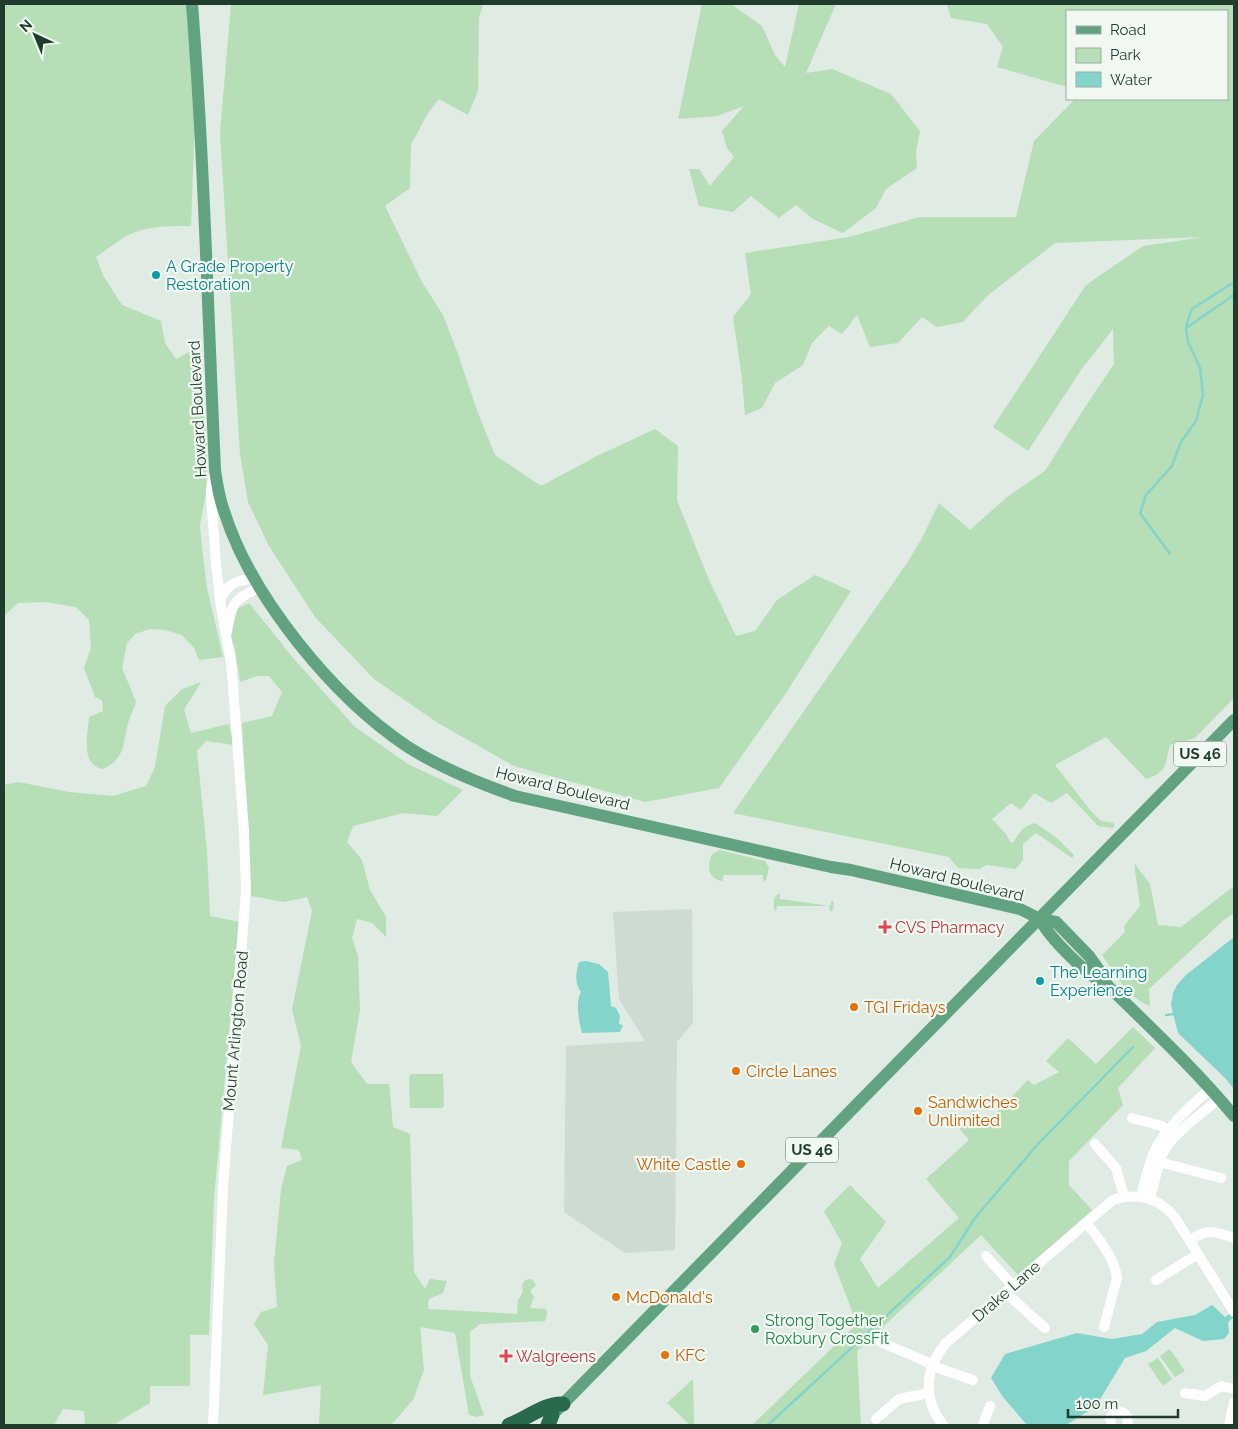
<svg xmlns="http://www.w3.org/2000/svg" width="1238" height="1429" viewBox="0 0 1238 1429" font-family="Raleway,sans-serif">
<style>
.built{fill:#cddbd1}
.green{fill:#b6deb7}
.water{fill:#83d4cb}
.lines{fill:none;stroke-linecap:round;stroke-linejoin:round}
.stream{stroke:#83d4cb;stroke-width:2.5}
.minor{stroke:#fff;stroke-width:10}
.major{stroke:#61a381;stroke-width:12}
.highway{stroke:#2a6a4c;stroke-width:15}
.culture-dot{fill:#0f9aa8;stroke:#f0f8f1;stroke-width:2}
.health-dot{fill:#e0444e;stroke:#f0f8f1;stroke-width:2}
.food-dot{fill:#e8710a;stroke:#f0f8f1;stroke-width:2}
.leisure-dot{fill:#2e9e5b;stroke:#f0f8f1;stroke-width:2}
.labels{text-anchor:middle;stroke-width:4.5;stroke-linejoin:round;paint-order:stroke}
.shield{fill:#f0f8f1;stroke:#5e7468;stroke-width:1}
.shield-label{font-size:15px;font-weight:bold;fill:#1f3c2d}
.culture-label{font-size:16px;fill:#0d838f;stroke:#f0f8f1;text-anchor:start}
.street-label{font-size:16px;fill:#1f3c2d;stroke:#f0f8f1}
.health-label{font-size:16px;fill:#be3a42;stroke:#f0f8f1;text-anchor:start}
.food-label{font-size:16px;fill:#c56008;stroke:#f0f8f1;text-anchor:start}
.leisure-label{font-size:16px;fill:#27864d;stroke:#f0f8f1;text-anchor:start}
</style>
<rect width="100%" height="100%" fill="#dfebe3"/>
<polygon class="built" points="692,909 693,1023 677,1042 675,1250 625,1253 564,1212 566,1046 645,1041 619,999 613,912"/>
<g class="green">
<path d="M4,4H187L195,115L191,226C170,226 145,225 125,237C115,243 106,250 96,257L104,277L122,305L161,321L165,343L176,359L197,348L207,444L206,493L200,525L202,547L207,588L223,657L199,660L194,648L182,635L165,630L150,629L135,634L127,643L122,668L136,702C134,708 131,714 129,720C122,742 127,759 102,769C80,764 88,734 89,717L103,711L102,700L95,697L84,668L91,648L89,620L76,607L45,602L18,603L4,616Z"/>
<polygon points="231,4 483,4 479,18 478,91 468,115 439,99 428,113 411,145 410,188 385,206 422,282 443,315 458,354 478,413 495,455 541,486 597,456 655,429 678,446 677,500 709,580 736,636 755,631 777,600 815,575 851,591 786,693 719,788 645,802 514,766 438,723 374,679 315,617 269,546 248,502 240,454 220,133"/>
<polygon points="702,4 731,4 762,26 775,55 785,67 799,4 836,4 806,73 832,69 891,94 920,131 916,152 917,168 886,189 876,208 843,233 813,219 796,205 779,218 751,196 733,212 699,206 689,169 699,169 710,186 734,157 727,148 722,131 744,106 717,116 678,119"/>
<path d="M948,4H1234V698L1195,738L1170,745C1164,766 1168,772 1146,779L1106,737L1055,765L1090,810L1101,821L1113,823L1115,825L1113,828L1098,826L1067,793L1051,803L1034,793L1021,810L1011,803L992,819L1006,834L1010,842L1013,843C1018,833 1024,826 1035,823L1057,838L1074,855L1072,858L1036,833L1023,844V860L1016,869L987,865L979,869L958,868L949,857L733,813L907,563L922,538L939,503L970,530L1007,497L1045,471L1085,407L1114,364L1113,329L1081,370L1028,451L993,427L1086,285L1143,246L1204,237L1055,243L987,296L963,322L937,327L922,317L898,343L870,347L857,315L842,334L829,326L812,343L803,365L775,383L762,408L745,415L742,378L733,317L751,294L745,253L849,237L920,217H1016L1034,141L1075,99H1227V11H1067V87L997,67L1003,47L987,24L951,18L947,5Z"/>
<polygon points="249,603 294,659 355,727 408,764 463,790 437,816 403,813 353,826 347,842 362,860 370,890 386,917 386,937 372,923 357,919 352,938 358,956 360,1010 351,1062 367,1084 389,1084 393,1127 410,1134 414,1272 425,1289 430,1279 447,1281 443,1293 429,1299 428,1309 517,1314 518,1300 523,1292 522,1285 525,1280 532,1279 536,1285 530,1291 534,1297 530,1308 546,1309 547,1315 545,1321 480,1324 470,1332 470,1376 484,1415 477,1417 469,1415 455,1333 420,1327 424,1370 413,1400 391,1425 319,1425 321,1385 263,1395 268,1345 254,1324 261,1312 277,1307 274,1263 281,1190 287,1166 302,1160 299,1150 281,1148 301,1046 292,1009 312,911 307,897 284,902 251,896 242,723 272,716 282,692 269,676 257,676 240,682 235,648 229,638 236,609"/>
<polygon points="201,682 184,710 191,733 229,724 234,745 206,741 197,751 207,851 210,916 239,922 214,1199 209,1335 190,1335 190,1386 150,1386 150,1403 113,1425 85,1425 84,1411 63,1409 54,1425 4,1425 4,785 18,782 69,792 113,796 146,786 155,767 165,706 182,689"/>
<path d="M719,850L765,861L769,868L766,880L763,881V875H724L722,881C707,878 707,866 712,854Z"/>
<path d="M1134,863L1150,884L1158,925L1181,927L1234,886V913L1225,919L1149,989L1150,1006C1127,997 1116,975 1102,955L1125,932L1124,926L1140,906Z"/>
<path d="M780,893V899L830,906L832,900L834,903L833,910L830,912L829,906H777L776,912C772,906 773,895 780,893Z"/>
<polygon points="1133,1027 1155,1048 1118,1088 1123,1105 1069,1161 1069,1185 1092,1210 1018,1275 981,1235 857,1351 861,1425 752,1425 857,1324 834,1264 842,1243 824,1211 850,1185 886,1222 860,1259 878,1288 959,1218 926,1179 969,1140 958,1127 973,1110 987,1122 1028,1080 1034,1085 1059,1072 1046,1061 1068,1038 1096,1064"/>
<polygon points="411,1074 443,1074 444,1106 441,1108 410,1108 409,1076"/>
<polygon points="1170,1349 1185,1371 1175,1377 1160,1356"/>
<polygon points="1158,1358 1172,1379 1163,1386 1148,1364"/>
<polygon points="693,1379 694,1424 687,1425 688,1423 667,1403"/>
</g>
<g class="water">
<polygon points="1234,937 1234,1089 1225,1078 1178,1033 1171,1005 1173,993 1177,985 1186,975"/>
<path d="M586,961L599,964L608,972L611,1006L616,1008L620,1016L619,1024L623,1025L620,1032L582,1033C579,1021 575,1003 581,992C574,983 576,972 579,962Z"/>
<polygon points="1212,1305 1225,1317 1234,1311 1234,1317 1228,1322 1229,1333 1224,1339 1203,1341 1175,1328 1146,1351 1125,1358 1096,1406 1066,1425 1027,1425 1003,1397 991,1378 1005,1354 1077,1333 1112,1339 1142,1334 1157,1322 1195,1315"/>
</g>
<g class="lines">
<g class="stream">
<polyline points="1186,326 1192,309 1234,282"/>
<polyline points="1170,554 1140,513 1146,495 1172,466 1181,442 1196,421 1203,395 1200,368 1188,342 1186,328 1234,295"/>
<polyline points="1166,1015 1174,1014"/>
<polyline points="768,1425 950,1257 975,1218 1037,1145 1133,1047"/>
</g>
<g class="minor">
<path d="M220,600C229,582 236,581 255,578"/>
<path d="M227,632C232,602 233,600 260,587"/>
<polyline points="1132,1118 1162,1126 1171,1136"/>
<polyline points="1095,1144 1116,1168 1124,1196"/>
<polyline points="1155,1161 1221,1178"/>
<path d="M1141,1196C1145,1181 1148,1166 1154,1152C1165,1128 1192,1105 1211,1088"/>
<path d="M1150,1199C1154,1184 1157,1167 1163,1153C1170,1136 1205,1111 1220,1098"/>
<path d="M1086,1223C1098,1237 1115,1259 1117,1278L1104,1327"/>
<path d="M1190,1240C1209,1228 1213,1231 1234,1238"/>
<polyline points="986,1256 1012,1285"/>
<polyline points="1156,1280 1198,1254"/>
<polyline points="1005,1292 1045,1328"/>
<polyline points="881,1342 927,1362 932,1366 973,1380"/>
<polyline points="1185,1393 1205,1396 1221,1386 1234,1389"/>
<polyline points="876,1419 899,1399 929,1393"/>
<polyline points="213,1425 223,1187 246,890 244,831 233,686 231,663 221,607 216,564 212,509 211,489 214,475"/>
<path d="M943,1425C922,1399 925,1368 946,1343L1113,1200C1138,1192 1160,1198 1176,1219L1234,1312"/>
<polyline points="983,1425 990,1406"/>
<path d="M1111,1425L1110,1418L1113,1414L1121,1412C1127,1414 1129,1419 1127,1425"/>
<polyline points="1229,1425 1234,1402"/>
</g>
<g class="major">
<path d="M192,4C204,159 208,315 215,470C217,484 219,498 224,511C251,597 333,697 408,747C441,768 478,783 515,796L831,867L851,870L1020,909L1040,919L1056,922L1089,956L1102,974L1108,986"/>
<path d="M1040,919C1050,939 1087,975 1108,986C1151,1028 1195,1069 1234,1116"/>
<polyline points="557,1410 1234,720"/>
</g>
<g class="highway">
<path d="M509,1425C527,1419 544,1403 563,1404"/>
<polyline points="548,1425 552,1415"/>
</g>
</g>
<g class="culture-dot">
<circle cx="156" cy="275" r="5"/>
<circle cx="1040" cy="981" r="5"/>
</g>
<g class="health-dot">
<path d="M882.5 919.5h5v5h5v5h-5v5h-5v-5h-5v-5h5z"/>
<path d="M503.5 1348.5h5v5h5v5h-5v5h-5v-5h-5v-5h5z"/>
</g>
<g class="food-dot">
<circle cx="854" cy="1007" r="5"/>
<circle cx="736" cy="1071" r="5"/>
<circle cx="918" cy="1111" r="5"/>
<circle cx="741" cy="1164" r="5"/>
<circle cx="616" cy="1297" r="5"/>
<circle cx="665" cy="1355" r="5"/>
</g>
<circle class="leisure-dot" cx="755" cy="1329" r="5"/>
<g class="labels">
<g class="shield">
<rect x="1174" y="741.5" width="52" height="25" rx="4"/>
<rect x="786" y="1137.5" width="52" height="25" rx="4"/>
</g>
<g class="shield-label">
<text x="1200" y="759">US 46</text>
<text x="812" y="1155">US 46</text>
</g>
<g class="culture-label">
<text x="166" y="272">A Grade Property<tspan x="166" dy="18">Restoration</tspan></text>
<text x="1050" y="978">The Learning<tspan x="1050" dy="18">Experience</tspan></text>
</g>
<g class="street-label">
<text transform="translate(197 409) rotate(-93)" y="6">Howard Boulevard</text>
<text transform="translate(563 788) rotate(14)" y="6">Howard Boulevard</text>
<text transform="translate(957 879) rotate(14)" y="6">Howard Boulevard</text>
<text transform="translate(235 1031) rotate(-85)" y="6">Mount Arlington Road</text>
<text transform="translate(1006 1291) rotate(-41)" y="6">Drake Lane</text>
</g>
<g class="health-label">
<text x="895" y="933">CVS Pharmacy</text>
<text x="516" y="1362">Walgreens</text>
</g>
<g class="food-label">
<text x="864" y="1013">TGI Fridays</text>
<text x="746" y="1077">Circle Lanes</text>
<text x="928" y="1108">Sandwiches<tspan x="928" dy="18">Unlimited</tspan></text>
<text x="731" y="1170" text-anchor="end">White Castle</text>
<text x="626" y="1303">McDonald's</text>
<text x="675" y="1361">KFC</text>
</g>
<g class="leisure-label">
<text x="765" y="1326">Strong Together<tspan x="765" dy="18">Roxbury CrossFit</tspan></text>
</g>
</g>
<rect width="1238" height="1429" fill="none" stroke="#1f3c2d" stroke-width="10"/>
<rect x="1066" y="10" width="162" height="90" fill="#f0f8f1" stroke="#9cada3"/>
<rect x="1076" y="26" width="25" height="8" fill="#61a381" stroke="#9cada3"/>
<text x="1110" y="35" font-size="15" fill="#1f3c2d">Road</text>
<rect x="1076" y="48" width="25" height="15" fill="#b6deb7" stroke="#9cada3"/>
<text x="1110" y="60" font-size="15" fill="#1f3c2d">Park</text>
<rect x="1076" y="72" width="25" height="15" fill="#83d4cb" stroke="#9cada3"/>
<text x="1110" y="85" font-size="15" fill="#1f3c2d">Water</text>
<g transform="translate(35 35) rotate(316)" stroke="#f0f8f1" stroke-width="4" paint-order="stroke">
<path d="M0-4L9 19L0 12L-9 19Z" fill="#1f3c2d"/>
<text y="-8" font-size="14" font-weight="bold" text-anchor="middle" fill="#1f3c2d">N</text>
</g>
<path d="M1068 1409v8h110v-8" fill="none" stroke="#1f3c2d" stroke-width="2.5"/>
<text x="1076" y="1409" font-size="15" fill="#1f3c2d" stroke="#f0f8f1" stroke-width="4" paint-order="stroke">100 m</text>
</svg>
